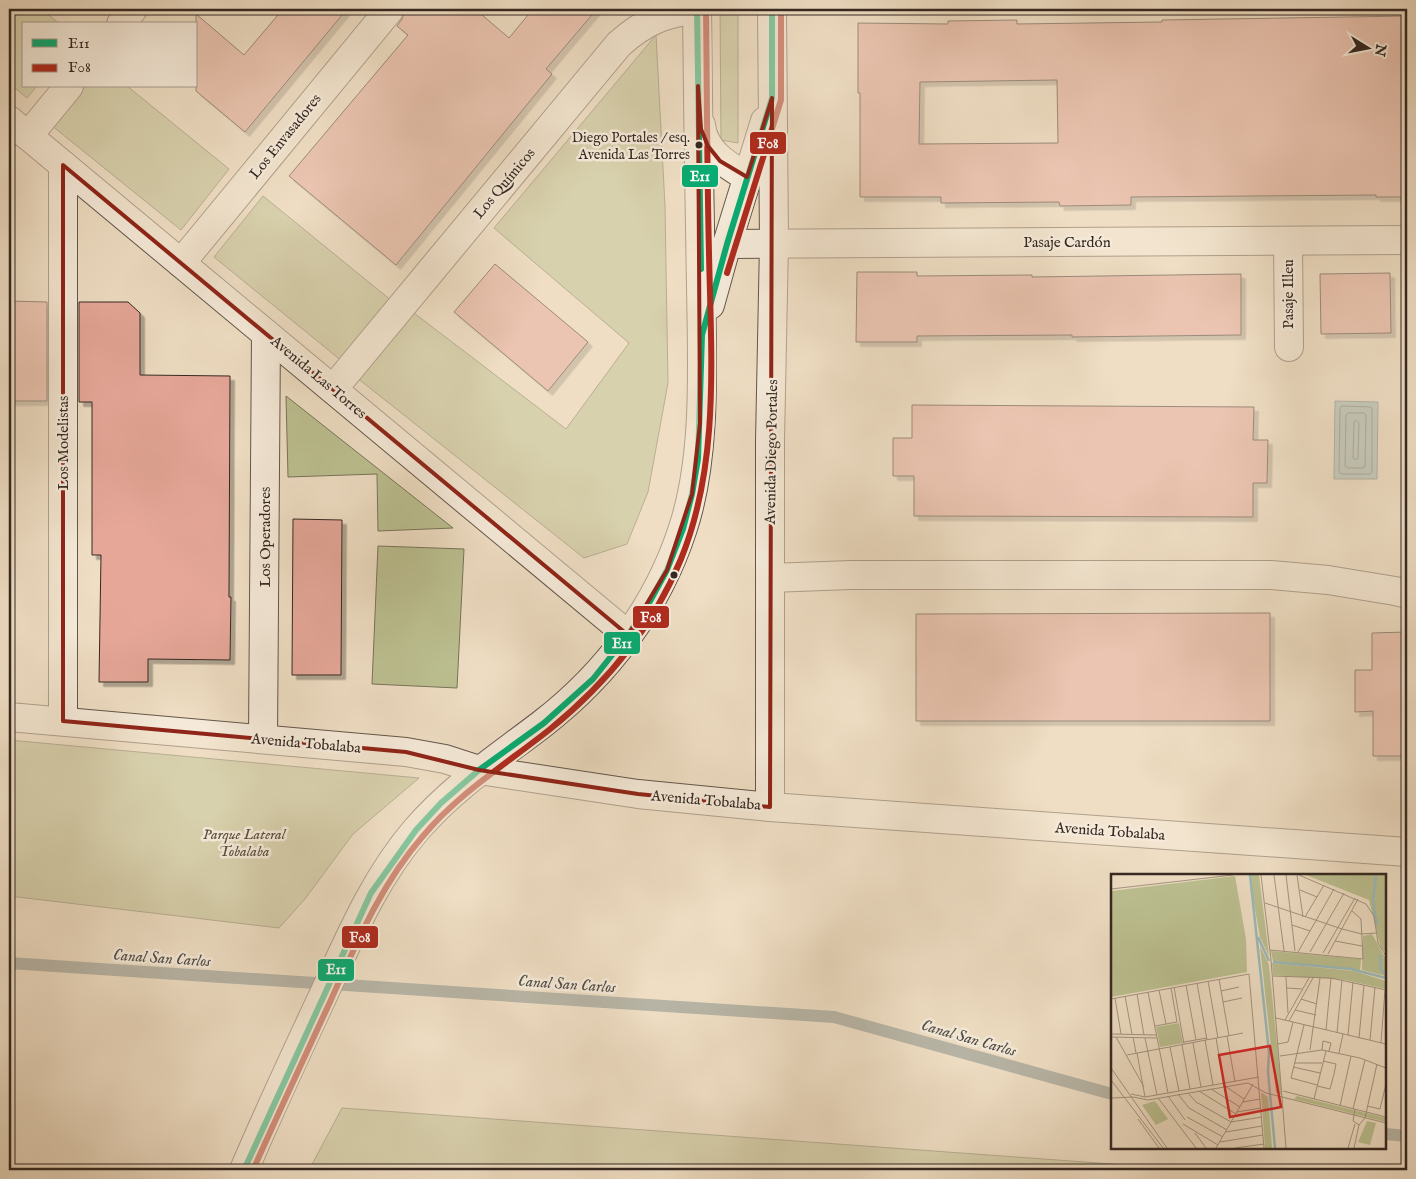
<svg xmlns="http://www.w3.org/2000/svg" width="1416" height="1179" viewBox="0 0 1416 1179" font-family="'IM FELL English',serif">
<style>
.green{fill:#bcc091;stroke:#78745a}
.water{fill:#9cbbbb;stroke:#73807e}
.lines{fill:none;stroke-linecap:round;stroke-linejoin:round}
.shore{stroke:#68726e;stroke-width:1}
.stream{stroke:#73807e;stroke-width:12}
.building{fill:#e6a799;stroke:#352822;fill-rule:evenodd;filter:url(#shadow)}
.minor-casing{stroke:#64564a;stroke-width:30}
.minor{stroke:#f5ead9;stroke-width:28}
.bus-1-casing{stroke:#f5ead9;stroke-width:10}
.bus-2-casing{stroke:#f5ead9;stroke-width:10}
.bus-1{stroke:#08ab71;stroke-width:6}
.bus-2{stroke:#af2b1e;stroke-width:6}
.marked{fill:none;stroke:#8f2418;stroke-width:4;stroke-linejoin:round}
.bus-dot{fill:#352822;stroke:#f5ead9;stroke-width:2}
.labels{text-anchor:middle;stroke-width:5;stroke-linejoin:round;paint-order:stroke}
.bus-label{font-size:14px;fill:#352822;stroke:#f5ead9;text-anchor:end}
.street-label{font-size:15px;fill:#352822;stroke:#f5ead9}
.park-label{font-size:15px;font-style:italic;fill:#574e3e;stroke:#f5ead9}
.water-label{font-size:16px;font-style:italic;fill:#4f4d48;stroke:#f5ead9}
.inset-river{fill:none;stroke:#9cbbbb;stroke-width:2.5}
.inset-road{fill:none;stroke:#a59583;stroke-width:1}
.view{fill:#d62828;fill-opacity:0.15;stroke:#d62828;stroke-width:2.5}
.inset-edge{fill:none;stroke:#352822;stroke-width:2.5}
.line-badge{stroke:#f5ead9;stroke-width:2}
.badge-label{font-size:14px;text-anchor:middle;font-weight:bold;fill:#fff}
</style>
<defs>
<filter id="shadow"><feDropShadow dx="4.5" dy="4.5" stdDeviation="0" flood-color="#0004"/></filter>
</defs>
<rect width="100%" height="100%" fill="#efdec4"/>
<filter id="stains"><feTurbulence type="fractalNoise" baseFrequency=".004" numOctaves="4"/><feColorMatrix values="0 0 0 0 .2 0 0 0 0 .09 0 0 0 0 .02 0 0 0 .5 -.17"/></filter>
<radialGradient id="worn" r=".72"><stop offset=".6" stop-color="#630" stop-opacity="0"/><stop offset="1" stop-color="#630" stop-opacity=".3"/></radialGradient>
<g class="green">
<polygon points="9,9 41,9 60,24 24,24 24,86 37,86 27,98 9,83"/>
<polygon points="720,9 738,9 738,143 721,140"/>
<polygon points="656,35 665,206 668,383 648,492 627,544 584,558 356,377 414,313 566,429 629,343 494,228"/>
<polygon points="82,86 127,86 229,169 181,230 51,125"/>
<polygon points="263,196 392,301 343,362 214,257"/>
<polygon points="286,396 453,528 378,531 377,474 288,477"/>
<polygon points="378,546 464,549 457,688 372,684"/>
<polygon points="9,740 419,778 353,834 305,899 279,928 9,896"/>
<polygon points="342,1108 1181,1169 1197,1170 309,1170"/>
</g>
<polygon class="water" points="1335,401 1378,402 1377,479 1334,479"/>
<g class="lines">
<g class="shore">
<polygon points="1342,406 1370,407 1372,408 1372,472 1370,474 1342,474 1339,472 1340,409"/>
<polygon points="1348,413 1364,413 1366,415 1365,466 1364,468 1348,468 1345,466 1346,415"/>
<polygon points="1356,420 1359,423 1358,458 1355,460 1353,458 1354,422"/>
</g>
<g class="stream">
<polyline points="9,963 834,1017 1112,1094"/>
<polyline points="1385,1134 1407,1136"/>
</g>
</g>
<g class="building">
<polygon points="283,9 347,9 245,132 196,91 196,14 244,55"/>
<polygon points="405,9 475,9 509,38 533,9 597,9 546,69 552,74 396,265 289,176 408,35 397,26 402,19"/>
<path d="M1407,16V197H1376V195L1131,197V205L1060,206L1059,202L941,203V197H860V93H858V23L948,24V21L1017,20V24L1162,22V20ZM1057,80L1058,143L919,144L920,82Z"/>
<polygon points="495,264 588,342 548,391 454,312"/>
<polygon points="857,272 917,272 917,276 1032,275 1032,277 1241,274 1241,335 1072,337 1072,335 917,336 917,342 856,342"/>
<polygon points="1390,273 1391,333 1321,334 1320,274"/>
<polygon points="9,301 47,302 47,401 9,401"/>
<polygon points="79,302 128,302 140,313 140,375 230,376 229,597 231,597 230,660 148,659 148,682 99,682 101,555 92,555 92,402 79,402"/>
<polygon points="912,405 1254,407 1253,440 1268,440 1267,483 1253,483 1253,517 914,516 914,476 893,476 893,438 912,438"/>
<polygon points="293,519 342,520 341,675 292,675"/>
<polygon points="1270,613 1270,721 916,721 916,614"/>
<polygon points="1407,632 1407,756 1373,756 1373,711 1355,712 1355,670 1372,670 1372,633"/>
</g>
<g class="lines">
<g class="minor-casing">
<g id="minor">
<polyline points="121,24 133,9"/>
<polyline points="9,120 628,635"/>
<path d="M701,125C704,152 727,165 747,177"/>
<polyline points="28,136 69,86"/>
<polyline points="1288,241 1289,347"/>
<polyline points="727,244 1407,240"/>
<polyline points="181,263 390,9"/>
<polyline points="710,305 727,244 765,121"/>
<polyline points="770,578 851,575 1271,575 1328,580 1395,591 1407,594"/>
<polyline points="9,717 406,752 445,759 479,770 638,794 770,807 1407,852"/>
<polyline points="63,721 63,165"/>
<polyline points="263,739 266,334"/>
<polyline points="770,807 770,441 774,243 772,9"/>
<path d="M244,1170C268,1113 294,1058 320,1002C348,942 373,880 416,830C453,787 499,757 542,724C607,674 658,606 683,528C707,455 702,363 701,286C699,194 698,101 697,9C663,14 645,21 619,44L333,389"/>
</g>
</g>
<use href="#minor" class="minor"/>
<g class="bus-1-casing">
<g id="bus-1">
<polyline points="697,9 701,269"/>
<polyline points="244,1170 371,893 416,830 441,803 479,770 544,723 593,679 628,635 649,603 667,570 683,529 692,494 698,459 702,335 727,244 772,98 772,9"/>
</g>
</g>
<g class="bus-2-casing">
<g id="bus-2">
<polyline points="727,273 781,100 781,9"/>
<path d="M253,1170C278,1114 304,1058 330,1002C356,944 381,884 423,836C459,793 506,764 549,730C606,684 653,627 681,559C720,463 711,355 709,253C707,172 707,90 706,9"/>
</g>
</g>
<use href="#bus-1" class="bus-1"/>
<use href="#bus-2" class="bus-2"/>
</g>
<path d="M0 0H1416V1179H0ZM698,86L701,129L708,146L720,161L747,177L772,98L770,807L638,794L479,770L406,752L63,721V165L628,635L667,570L692,494L700,423Z" fill="#efdec4" fill-opacity=".55" fill-rule="evenodd"/>
<path class="marked" d="M698,86L701,129L708,146L720,161L747,177L772,98L770,807L638,794L479,770L406,752L63,721V165L628,635L667,570L692,494L700,423Z"/>
<g class="bus-dot">
<circle cx="699" cy="145" r="4.5"/>
<circle cx="674" cy="575" r="4.5"/>
</g>
<g class="labels">
<g class="bus-label">
<text x="690" y="142">Diego Portales / esq.<tspan x="690" dy="17">Avenida Las Torres</tspan></text>
</g>
<g class="street-label">
<text transform="translate(285 136) rotate(-51)" y="5">Los Envasadores</text>
<text transform="translate(504 183) rotate(-50)" y="5">Los Químicos</text>
<text x="1067" y="247">Pasaje Cardón</text>
<text transform="translate(1288 294) rotate(-90)" y="5">Pasaje Illeu</text>
<text transform="translate(319 377) rotate(40)" y="5">Avenida Las Torres</text>
<text transform="translate(63 443) rotate(-90)" y="5">Los Modelistas</text>
<text transform="translate(771 452) rotate(-89)" y="5">Avenida Diego Portales</text>
<text transform="translate(265 537) rotate(-90)" y="5">Los Operadores</text>
<text transform="translate(306 743) rotate(5)" y="5">Avenida Tobalaba</text>
<text transform="translate(706 800) rotate(5)" y="5">Avenida Tobalaba</text>
<text transform="translate(1110 831) rotate(4)" y="5">Avenida Tobalaba</text>
</g>
<g class="park-label">
<text x="244" y="839">Parque Lateral<tspan x="244" dy="17">Tobalaba</tspan></text>
</g>
<g class="water-label">
<text transform="translate(162 957) rotate(4)" y="6">Canal San Carlos</text>
<text transform="translate(567 983) rotate(4)" y="6">Canal San Carlos</text>
<text transform="translate(969 1037) rotate(16)" y="6">Canal San Carlos</text>
</g>
</g>
<g transform="translate(1111 874)">
<rect width="275" height="275" fill="#efdec4"/>
<path d="M138,1H148L158,82L149,63ZM195,1H275V78L270,75L258,26ZM124,2L135,65L136,98L0,123V17ZM261,60L275,85V102L251,96L252,62ZM149,72L158,91L171,221L165,219ZM160,77L250,85L249,96L162,87ZM161,89L243,97L275,107V115L234,106L162,101ZM68,149L72,169L49,173L45,153ZM150,218L157,223L161,274H154ZM186,222L275,244V248L183,225ZM44,227L57,245L45,251L31,231ZM256,247L265,249L259,271L247,268Z" fill="#bcc091"/>
<path class="inset-river" d="M139,1L158,178L157,198L164,274M265,1L262,28L266,51M147,63L158,87M269,81L270,96L275,101M162,88L240,95L275,104"/>
<path class="inset-road" d="M150,1L160,86L175,274M163,1L173,77M175,1L184,77M186,1L192,43M188,1L255,30L263,42L267,69L275,82M0,15L122,1M189,16L206,23M154,29L231,55L251,60L265,59M194,43L213,11M181,51L199,57M224,67L251,72M159,76L252,85L250,45L241,37M187,78L223,15M199,78L233,19M212,79L244,24M217,80L247,25M162,102L220,104L275,116M175,103L177,139M108,105L118,162M97,107L107,164M86,109L96,166M75,111L85,166M63,113L73,170M60,114L66,148M176,114L191,115M48,116L55,150M110,117L128,113M37,118L57,219M26,120L33,161M14,122L21,160M4,124L10,160M0,125L138,100L153,274M190,125L206,130M112,128L131,124M184,136L205,141M165,144L275,170M174,146L198,104M178,147L202,104M193,151L180,204L206,211M44,152L66,148M215,156L220,104M226,159L231,106M0,160L45,161M237,161L242,108M116,162L124,208M0,163L46,164M5,163L33,213M22,163L25,179M34,164L46,221M105,164L113,209M248,164L253,111M94,166L102,211M259,166L264,113M73,168L96,164M82,169L90,213M270,169L274,116M167,170L177,168L182,148M71,171L79,215M59,173L68,217M199,176L209,104M211,176L212,167L220,169L218,177M26,179L34,223M228,179L232,160M16,181L132,159M169,182L211,176L249,184L275,194M183,189H211M182,193L209,199M0,194L56,274M0,206L52,274M114,212L133,225M206,212L219,215L223,200L225,190L212,187M100,215L129,233M88,217L125,240M172,217L275,243M77,219L85,228L120,248L151,243M20,220L34,223L148,203M67,220L78,234L116,256M57,222L74,246M22,223L37,226L137,209L155,219L275,249M0,224L22,223M47,224L85,274M203,225L215,177M132,228L149,225M229,232L240,182M256,232L269,235L275,210M242,235L254,186M244,235L242,247L248,251L254,244L266,190M126,238L150,234M76,243L112,263M27,245L48,274M72,250L107,271M115,258L151,252M84,259L95,274M109,268L152,261M105,274L142,210M124,274L153,270M237,274L244,250M243,274L248,251"/>
<path class="view" d="M159,172L170,233L119,243L108,181Z"/>
<rect width="275" height="275" class="inset-edge"/>
</g>
<g class="line-badge">
<rect x="749" y="131" width="38" height="24" rx="5" fill="#af2b1e"/>
<rect x="681" y="164" width="38" height="24" rx="5" fill="#08ab71"/>
<rect x="632" y="605" width="38" height="24" rx="5" fill="#af2b1e"/>
<rect x="603" y="631" width="38" height="24" rx="5" fill="#08ab71"/>
<rect x="341" y="925" width="38" height="24" rx="5" fill="#af2b1e"/>
<rect x="317" y="958" width="38" height="24" rx="5" fill="#08ab71"/>
</g>
<g class="badge-label">
<text x="768" y="148">F08</text>
<text x="700" y="181">E11</text>
<text x="651" y="622">F08</text>
<text x="622" y="648">E11</text>
<text x="360" y="942">F08</text>
<text x="336" y="974">E11</text>
</g>
<rect width="1416" height="1179" fill="none" stroke="#efdec4" stroke-width="30"/>
<rect x="10" y="10" width="1396" height="1159" fill="none" stroke="#352822" stroke-width="2.5"/>
<rect x="15" y="15" width="1386" height="1149" fill="none" stroke="#352822"/>
<rect x="22" y="22" width="175" height="65" fill="#f5ead9" stroke="#a89c90"/>
<rect x="32" y="39" width="25" height="8" fill="#08ab71" stroke="#a89c90"/>
<text x="68" y="48" font-size="15" fill="#352822">E11</text>
<rect x="32" y="64" width="25" height="8" fill="#af2b1e" stroke="#a89c90"/>
<text x="68" y="72" font-size="15" fill="#352822">F08</text>
<g transform="translate(1368 48) rotate(100)" stroke="#f5ead9" stroke-width="4" paint-order="stroke">
<path d="M0-4L9 19L0 12L-9 19Z" fill="#352822"/>
<text y="-8" font-size="14" font-weight="bold" text-anchor="middle" fill="#352822">N</text>
</g>
<rect width="100%" height="100%" filter="url(#stains)"/>
<rect width="100%" height="100%" fill="url(#worn)"/>
</svg>
